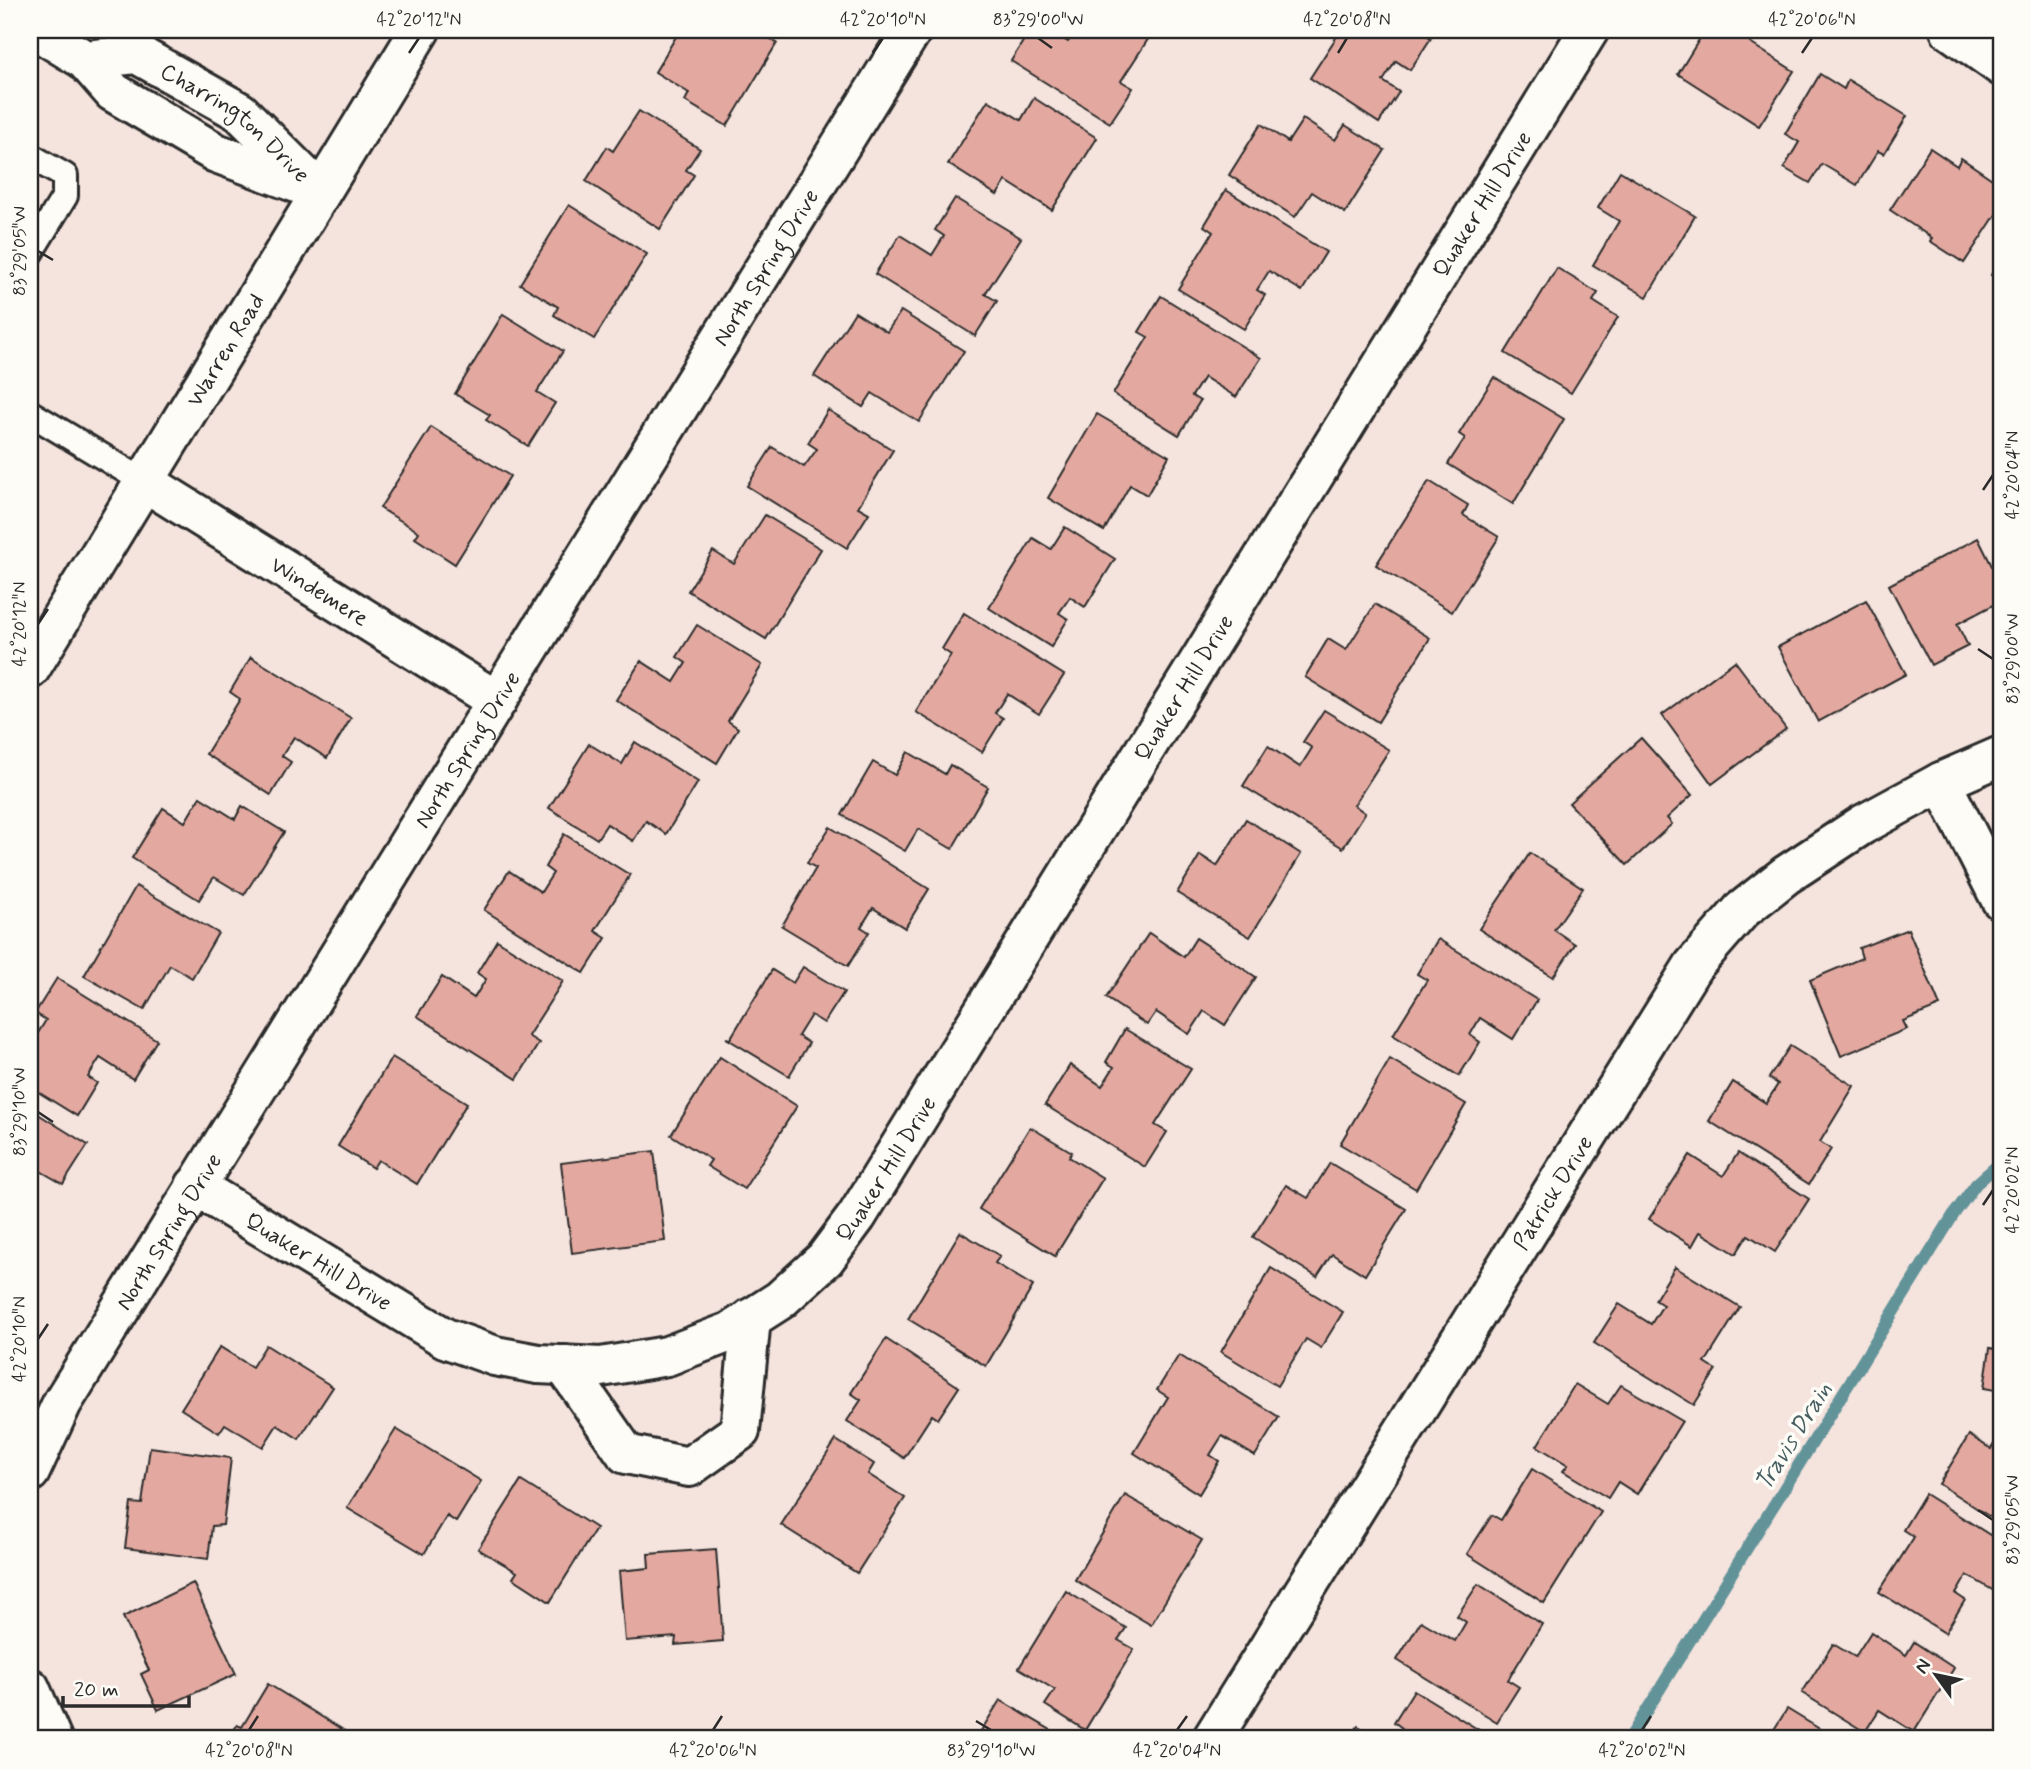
<svg xmlns="http://www.w3.org/2000/svg" width="2031" height="1769" viewBox="0 0 2031 1769" font-family="Mynerve,sans-serif">
<style>
.lines{fill:none;stroke-linecap:round;stroke-linejoin:round}
.stream{stroke:#629399;stroke-width:12}
.building{fill:#e3a9a0;stroke:#2b2b2b;stroke-width:2}
.lane-casing{stroke:#2b2b2b;stroke-width:30}
.street-casing{stroke:#2b2b2b;stroke-width:44}
.secondary-casing{stroke:#2b2b2b;stroke-width:44}
.lane{stroke:#fdfcf7;stroke-width:24}
.street{stroke:#fdfcf7;stroke-width:38}
.secondary{stroke:#fdfcf7;stroke-width:38}
.ticks{fill:none;stroke:#2b2b2b;stroke-width:2.5}
.labels{text-anchor:middle;stroke-width:7;stroke-linejoin:round;paint-order:stroke}
.street-label{font-size:23px;fill:#2b2b2b;stroke:#fdfcf7}
.water-label{font-size:24px;font-style:italic;fill:#475f62;stroke:#fdfcf7}
.neatline{fill:none;stroke:#2b2b2b;stroke-width:2.5}
.ticks-label{font-size:18px;text-anchor:middle;fill:#2b2b2b}
</style>
<rect width="100%" height="100%" fill="#f5e3dd"/>
<filter id="ink" filterUnits="userSpaceOnUse"><feTurbulence type="fractalNoise" baseFrequency=".0143" numOctaves="2"/><feDisplacementMap in="SourceGraphic" scale="14" xChannelSelector="R" yChannelSelector="G"/><feConvolveMatrix kernelMatrix="1 2 1 2 8 2 1 2 1" color-interpolation-filters="sRGB"/></filter>
<g filter="url(#ink)">
<g class="lines">
<polyline class="stream" points="1629,1739 1954,1214 1976,1184 2001,1162"/>
</g>
<g class="building">
<polygon points="680,30 756,30 777,43 727,126 685,101 689,93 655,72"/>
<polygon points="1030,30 1048,30 1068,42 1076,30 1154,30 1121,81 1133,88 1110,123 1011,61"/>
<polygon points="1341,30 1418,30 1431,38 1410,70 1396,61 1383,81 1399,92 1379,123 1310,78"/>
<polygon points="1705,30 1759,30 1750,43 1794,71 1759,126 1678,74"/>
<polygon points="1820,74 1844,89 1848,80 1907,116 1884,154 1878,151 1857,185 1822,164 1810,183 1784,168 1799,142 1785,134"/>
<polygon points="1034,98 1097,138 1052,210 1006,181 997,195 948,164 988,100 1021,120"/>
<polygon points="639,111 700,149 686,170 694,175 660,229 586,181 607,147 613,151"/>
<polygon points="1303,119 1335,140 1345,125 1385,150 1345,213 1312,192 1295,217 1229,175 1261,124 1288,142"/>
<polygon points="1930,148 1957,166 1961,158 2001,185 2001,207 1964,263 1930,241 1932,238 1890,210"/>
<polygon points="1620,171 1695,216 1647,297 1593,265 1619,221 1598,208"/>
<polygon points="1226,190 1326,252 1302,291 1269,271 1257,290 1265,295 1244,329 1178,289 1213,232 1204,226"/>
<polygon points="955,198 1021,238 985,294 997,301 975,336 875,274 900,235 932,255 944,236 935,230"/>
<polygon points="569,205 647,254 594,339 554,315 558,307 520,284"/>
<polygon points="2001,258 2001,282 1991,275"/>
<polygon points="1557,268 1598,293 1593,301 1618,317 1571,393 1505,353"/>
<polygon points="1161,296 1261,358 1236,397 1204,377 1192,396 1200,401 1179,435 1113,394 1148,337 1139,332"/>
<polygon points="901,311 964,351 919,422 872,393 863,407 814,376 855,312 887,332"/>
<polygon points="503,314 563,351 537,392 555,403 528,446 486,420 490,415 455,394"/>
<polygon points="1494,377 1564,419 1513,504 1448,464 1465,438 1459,434"/>
<polygon points="828,410 893,450 858,507 869,513 847,548 747,486 772,447 804,467 817,449 808,443"/>
<polygon points="1097,414 1169,456 1147,495 1130,485 1104,531 1048,498"/>
<polygon points="431,427 510,476 455,564 415,538 419,532 380,508"/>
<polygon points="1429,481 1468,505 1463,515 1499,537 1452,612 1376,565"/>
<polygon points="765,515 821,549 766,639 688,591 713,551 734,564"/>
<polygon points="1065,527 1115,559 1085,607 1070,597 1059,613 1068,619 1051,647 989,608 1033,538 1051,549"/>
<polygon points="1978,538 2001,584 2001,601 1957,624 1968,646 1931,665 1889,585"/>
<polygon points="1866,600 1906,674 1818,722 1778,647"/>
<polygon points="1375,604 1430,638 1378,722 1305,677 1328,639 1346,650"/>
<polygon points="964,613 1064,675 1039,714 1007,694 995,713 1003,718 982,752 916,712 951,655 942,649"/>
<polygon points="697,625 762,665 728,721 738,728 717,763 616,700 641,661 674,682 686,663 677,657"/>
<polygon points="251,657 351,718 327,758 294,737 282,756 291,762 271,795 206,754 240,699 230,692"/>
<polygon points="1735,661 1786,729 1712,784 1662,715"/>
<polygon points="1324,710 1389,750 1354,805 1365,813 1343,848 1243,786 1268,746 1300,767 1312,748 1303,742"/>
<polygon points="1641,738 1692,795 1667,818 1672,824 1627,865 1569,803"/>
<polygon points="635,742 698,782 666,834 646,821 633,841 607,824 597,839 549,808 589,744 622,764"/>
<polygon points="908,752 945,774 950,765 988,787 952,849 918,829 905,851 842,815 873,762 895,775"/>
<polygon points="200,797 235,819 242,806 284,832 244,895 214,877 199,900 132,858 163,808 185,822"/>
<polygon points="1246,819 1301,854 1250,937 1177,893 1200,855 1217,866"/>
<polygon points="830,827 929,889 905,928 873,908 861,927 869,932 848,966 782,926 816,868 807,863"/>
<polygon points="564,834 630,875 595,931 606,938 584,973 484,910 509,871 541,892 553,873 545,867"/>
<polygon points="1530,853 1583,888 1554,930 1575,944 1553,977 1479,929"/>
<polygon points="136,886 218,933 192,978 170,965 144,1010 84,976"/>
<polygon points="1908,929 1940,1006 1903,1021 1907,1029 1841,1056 1810,980 1862,958 1859,948"/>
<polygon points="1149,933 1184,957 1196,938 1256,977 1225,1025 1204,1011 1189,1034 1156,1012 1147,1025 1106,998"/>
<polygon points="1438,939 1537,1000 1513,1039 1480,1018 1470,1035 1480,1042 1459,1076 1393,1035 1427,980 1417,974"/>
<polygon points="497,940 563,981 528,1036 539,1043 517,1079 417,1016 442,977 474,998 486,979 477,973"/>
<polygon points="803,967 844,992 824,1023 811,1015 798,1036 809,1043 789,1076 726,1038 730,1039 772,970 793,983"/>
<polygon points="57,978 157,1040 133,1079 100,1058 88,1077 97,1083 77,1116 30,1087 30,1046 46,1020 35,1013"/>
<polygon points="1125,1029 1191,1069 1155,1125 1167,1132 1145,1167 1045,1105 1070,1065 1102,1086 1114,1067 1106,1062"/>
<polygon points="1790,1046 1854,1086 1820,1142 1831,1149 1809,1184 1709,1121 1733,1082 1766,1103 1778,1084 1769,1078"/>
<polygon points="392,1057 467,1103 417,1184 378,1160 373,1168 338,1146"/>
<polygon points="720,1057 797,1106 744,1189 707,1166 711,1160 671,1135"/>
<polygon points="1390,1059 1466,1104 1416,1189 1340,1144"/>
<polygon points="30,1109 88,1145 63,1184 30,1165"/>
<polygon points="1030,1127 1072,1152 1069,1157 1103,1178 1055,1256 979,1209"/>
<polygon points="654,1151 665,1241 572,1253 561,1163"/>
<polygon points="1738,1153 1809,1199 1775,1252 1748,1235 1736,1254 1700,1232 1692,1246 1649,1219 1690,1155 1723,1176"/>
<polygon points="1330,1163 1406,1209 1365,1275 1332,1254 1317,1277 1253,1237 1286,1185 1308,1198"/>
<polygon points="960,1232 1000,1256 995,1263 1033,1286 986,1366 908,1319"/>
<polygon points="1675,1267 1740,1307 1705,1363 1716,1370 1694,1405 1594,1343 1619,1304 1651,1324 1663,1305 1655,1300"/>
<polygon points="1271,1268 1343,1312 1321,1348 1306,1339 1277,1386 1221,1352"/>
<polygon points="886,1339 959,1387 938,1419 932,1415 904,1458 847,1421 861,1400 851,1393"/>
<polygon points="2001,1342 2001,1391 1984,1388 1990,1348 2000,1350"/>
<polygon points="266,1345 333,1387 299,1439 277,1425 263,1447 225,1424 219,1433 181,1409 220,1347 252,1367"/>
<polygon points="1179,1355 1279,1417 1255,1456 1222,1436 1210,1455 1219,1461 1199,1494 1134,1453 1168,1397 1157,1390"/>
<polygon points="1575,1384 1608,1404 1621,1385 1682,1421 1637,1494 1618,1482 1608,1498 1563,1471 1568,1465 1537,1446"/>
<polygon points="396,1429 481,1481 456,1522 447,1516 424,1554 347,1508"/>
<polygon points="2001,1433 2001,1524 1939,1484 1969,1435 1991,1449"/>
<polygon points="836,1440 874,1464 868,1474 905,1498 857,1573 781,1525"/>
<polygon points="150,1447 231,1458 223,1525 212,1526 208,1559 125,1548 131,1503 142,1504"/>
<polygon points="1532,1469 1601,1512 1544,1603 1467,1554 1492,1515 1501,1520"/>
<polygon points="521,1481 596,1528 550,1602 513,1578 517,1572 478,1549"/>
<polygon points="1925,1494 2001,1542 2001,1595 1967,1575 1956,1594 1965,1600 1945,1633 1879,1592 1914,1537 1903,1530"/>
<polygon points="1125,1495 1202,1540 1151,1625 1075,1580"/>
<polygon points="716,1549 723,1641 675,1645 676,1637 625,1641 619,1571 649,1568 648,1554"/>
<polygon points="193,1583 236,1674 158,1710 141,1674 149,1670 123,1617"/>
<polygon points="1478,1584 1542,1624 1508,1680 1519,1687 1497,1722 1397,1660 1421,1621 1455,1641 1466,1622 1457,1616"/>
<polygon points="1066,1591 1126,1628 1118,1640 1134,1649 1085,1730 1045,1705 1055,1690 1019,1668"/>
<polygon points="1871,1632 1906,1655 1914,1642 1954,1668 1914,1732 1879,1710 1865,1732 1802,1693 1833,1644 1855,1657"/>
<polygon points="268,1684 353,1736 350,1739 228,1739 237,1725 242,1727"/>
<polygon points="1414,1690 1479,1730 1473,1739 1395,1739 1402,1728 1394,1722"/>
<polygon points="1000,1700 1066,1739 976,1739"/>
<polygon points="1787,1709 1836,1739 1768,1739"/>
<polygon points="1358,1726 1378,1739 1349,1739"/>
</g>
<g class="lines">
<g class="lane-casing">
<g id="lane">
<polyline points="30,156 65,176 65,196 30,253"/>
<polyline points="30,413 145,482"/>
</g>
</g>
<g class="street-casing">
<g id="street">
<polyline points="36,30 85,60 113,92 216,153 321,192"/>
<polyline points="1950,30 2001,66"/>
<path id="s1" d="M85,60L137,54L240,112L311,183"/>
<path id="s2" d="M145,482L497,701"/>
<polyline points="1941,782 2001,900"/>
<path id="s3" d="M195,1186L445,1338L495,1356L538,1364L601,1367L667,1356L730,1332L780,1300L825,1259L857,1216L1589,30"/>
<polyline points="564,1365 626,1454 689,1467 740,1431 751,1318"/>
<path id="s4" d="M30,1472L62,1403L912,30"/>
<polyline points="30,1688 52,1739"/>
<path id="s5" d="M1212,1739L1693,966L1742,910L1786,875L1862,825L1941,782L2001,756"/>
</g>
</g>
<g class="secondary-casing">
<g id="secondary">
<path id="s6" d="M30,669L420,30"/>
</g>
</g>
<use href="#lane" class="lane"/>
<use href="#street" class="street"/>
<use href="#secondary" class="secondary"/>
</g>
</g>
<path class="ticks" d="M1038,38L1052,48M409,53L419,38M873,53L883,38M1338,53L1347,38M1802,53L1812,38M38,251L53,260M1983,490L1993,475M38,624L48,609M1978,649L1993,659M38,1112L53,1122M1983,1205L1993,1190M38,1339L48,1324M1978,1510L1993,1520M976,1721L991,1730M249,1730L258,1716M713,1730L722,1716M1177,1730L1187,1716M1642,1730L1651,1716"/>
<g class="labels">
<g class="street-label">
<text dy="8" stroke="none"><textPath href="#s1" startOffset="173">Charrington Drive</textPath></text>
<text dy="8" stroke="none"><textPath href="#s3" startOffset="1950">Quaker Hill Drive</textPath></text>
<text dy="8" stroke="none"><textPath href="#s4" startOffset="1412">North Spring Drive</textPath></text>
<text dy="8" stroke="none"><textPath href="#s6" startOffset="374">Warren Road</textPath></text>
<text dy="8" stroke="none"><textPath href="#s2" startOffset="206">Windemere</textPath></text>
<text dy="8" stroke="none"><textPath href="#s3" startOffset="1382">Quaker Hill Drive</textPath></text>
<text dy="8" stroke="none"><textPath href="#s4" startOffset="845">North Spring Drive</textPath></text>
<text dy="8" stroke="none"><textPath href="#s3" startOffset="816">Quaker Hill Drive</textPath></text>
<text dy="8" stroke="none"><textPath href="#s5" startOffset="644">Patrick Drive</textPath></text>
<text dy="8" stroke="none"><textPath href="#s4" startOffset="278">North Spring Drive</textPath></text>
<text dy="8" stroke="none"><textPath href="#s3" startOffset="145">Quaker Hill Drive</textPath></text>
</g>
<g class="water-label">
<text transform="translate(1793 1436) rotate(-58)" y="8">Travis Drain</text>
</g>
</g>
<rect width="2031" height="1769" fill="none" stroke="#fdfcf7" stroke-width="77"/>
<g transform="translate(1936 1675) rotate(303)" stroke="#fdfcf7" stroke-width="5" paint-order="stroke">
<path d="M0-5L12 26L0 18L-12 26Z" fill="#2b2b2b"/>
<text y="-10" font-size="19" font-weight="bold" text-anchor="middle" fill="#2b2b2b">N</text>
</g>
<path d="M63 1696v10h126v-10" fill="none" stroke="#2b2b2b" stroke-width="3.5"/>
<text x="74" y="1696" font-size="21" fill="#2b2b2b" stroke="#fdfcf7" stroke-width="5" paint-order="stroke">20 m</text>
<rect x="38" y="38" width="1955" height="1692" class="neatline"/>
<g class="ticks-label">
<text x="419" y="25">42°20'12"N</text>
<text x="883" y="25">42°20'10"N</text>
<text x="1038" y="25">83°29'00"W</text>
<text x="1347" y="25">42°20'08"N</text>
<text x="1812" y="25">42°20'06"N</text>
<text transform="translate(19 251) rotate(-90)" y="6">83°29'05"W</text>
<text transform="translate(2012 475) rotate(-90)" y="6">42°20'04"N</text>
<text transform="translate(19 624) rotate(-90)" y="6">42°20'12"N</text>
<text transform="translate(2012 659) rotate(-90)" y="6">83°29'00"W</text>
<text transform="translate(19 1112) rotate(-90)" y="6">83°29'10"W</text>
<text transform="translate(2012 1190) rotate(-90)" y="6">42°20'02"N</text>
<text transform="translate(19 1339) rotate(-90)" y="6">42°20'10"N</text>
<text transform="translate(2012 1520) rotate(-90)" y="6">83°29'05"W</text>
<text x="249" y="1756">42°20'08"N</text>
<text x="713" y="1756">42°20'06"N</text>
<text x="991" y="1756">83°29'10"W</text>
<text x="1177" y="1756">42°20'04"N</text>
<text x="1642" y="1756">42°20'02"N</text>
</g>
</svg>
